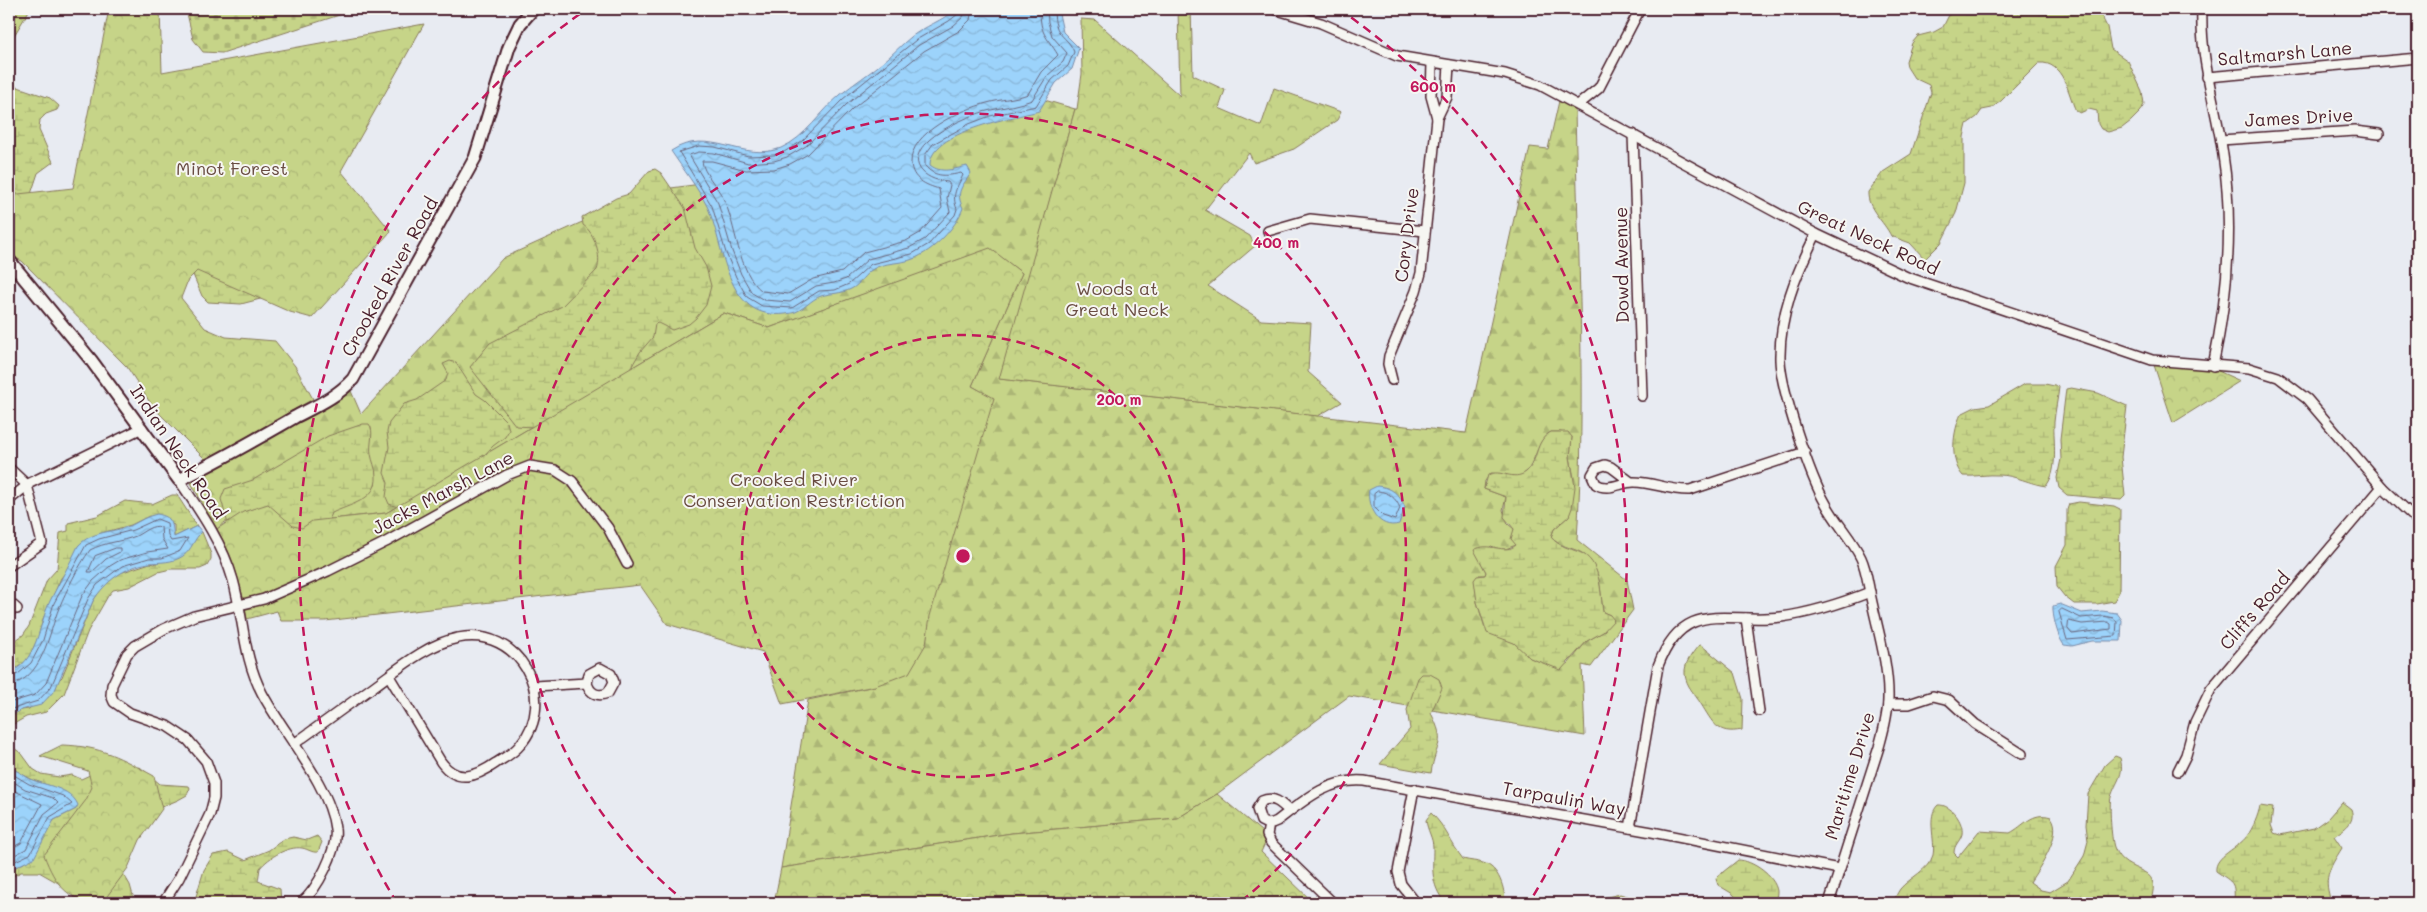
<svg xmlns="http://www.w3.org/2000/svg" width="2427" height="912" viewBox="0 0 2427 912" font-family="Mali,sans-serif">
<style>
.forest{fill:url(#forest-firs);stroke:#887a5a;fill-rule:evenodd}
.wetland{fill:url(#wetland-marsh);stroke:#887a5a}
.cemetery{fill:url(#cemetery-stones);stroke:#887a5a}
.park{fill:url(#park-crowns);stroke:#887a5a}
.water{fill:url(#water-waves);stroke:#7b8ba8}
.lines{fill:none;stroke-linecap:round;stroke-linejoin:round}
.shore{stroke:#6b677e;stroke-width:1}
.street-casing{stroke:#4a1f2b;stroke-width:12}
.secondary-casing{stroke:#4a1f2b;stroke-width:15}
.street{stroke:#f6f6f2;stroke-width:9}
.secondary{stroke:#f6f6f2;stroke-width:11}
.ring{fill:none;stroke:#c2185b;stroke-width:2.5;stroke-dasharray:9 6}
.labels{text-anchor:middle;stroke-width:4;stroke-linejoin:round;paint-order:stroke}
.street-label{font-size:18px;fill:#4a1f2b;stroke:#f6f6f2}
.park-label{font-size:18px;fill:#694c42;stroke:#f6f6f2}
.centre{fill:#c2185b;stroke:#f6f6f2;stroke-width:2.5}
.ring-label{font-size:15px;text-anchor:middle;font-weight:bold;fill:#c2185b;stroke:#f6f6f2;stroke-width:4;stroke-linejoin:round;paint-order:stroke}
</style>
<defs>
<pattern id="forest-firs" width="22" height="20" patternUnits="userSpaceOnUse" patternTransform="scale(1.25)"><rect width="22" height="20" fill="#c6d488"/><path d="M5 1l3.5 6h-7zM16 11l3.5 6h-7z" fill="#acb676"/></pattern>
<pattern id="wetland-marsh" width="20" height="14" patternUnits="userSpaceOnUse" patternTransform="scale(1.25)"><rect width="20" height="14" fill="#c6d488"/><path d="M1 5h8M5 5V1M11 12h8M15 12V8" fill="none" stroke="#acb676"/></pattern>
<pattern id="cemetery-stones" width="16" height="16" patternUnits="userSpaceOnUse" patternTransform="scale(1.25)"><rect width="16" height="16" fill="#c6d488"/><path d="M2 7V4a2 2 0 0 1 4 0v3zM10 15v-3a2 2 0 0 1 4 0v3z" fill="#acb676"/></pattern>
<pattern id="park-crowns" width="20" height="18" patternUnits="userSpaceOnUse" patternTransform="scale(1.25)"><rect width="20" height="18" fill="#c6d488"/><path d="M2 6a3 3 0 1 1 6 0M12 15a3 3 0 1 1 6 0" fill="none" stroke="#acb676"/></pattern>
<pattern id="water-waves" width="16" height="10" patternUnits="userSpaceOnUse" patternTransform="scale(1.25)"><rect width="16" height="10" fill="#9cd3fb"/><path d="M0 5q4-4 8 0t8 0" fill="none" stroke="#88b5d7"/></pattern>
</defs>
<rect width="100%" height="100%" fill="#e8ebf2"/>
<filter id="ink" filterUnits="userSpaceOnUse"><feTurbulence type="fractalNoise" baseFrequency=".02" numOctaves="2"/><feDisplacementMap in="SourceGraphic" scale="10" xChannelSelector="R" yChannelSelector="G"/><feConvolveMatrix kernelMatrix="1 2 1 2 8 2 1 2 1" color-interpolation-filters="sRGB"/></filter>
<g filter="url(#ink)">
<path class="forest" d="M973,79L1075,109L1000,379L1466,433L1530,147L1548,149L1559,101L1575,110C1578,254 1586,397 1577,540L1627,580L1633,610L1591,667L1582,665L1585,736L1349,696L1217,794L1178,818L1012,833L781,868L808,700L875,686L926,644L929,616L993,398L972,386L1022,273L990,249L769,328L724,313L386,513L312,521L225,522L217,529L191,483L351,391L361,414L503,258L580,223L671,188L731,180ZM1551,432H1561L1572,437L1570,457L1574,478L1569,516L1554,529L1551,537C1559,547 1572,547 1582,553C1602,567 1600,592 1603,612L1610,615L1603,632L1587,641L1568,664L1553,666L1530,658L1520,646L1485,628L1477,602L1479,575H1485L1486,572L1480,559L1491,546L1503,550L1516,545L1514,529L1508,524L1503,510L1506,497L1484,489L1485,481L1491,473C1499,473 1508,477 1515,477C1537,475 1533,441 1551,432Z"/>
<g class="wetland">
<path d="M1952,9L2000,11L2005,9H2098L2107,27L2111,49L2128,61L2142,91L2144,104L2141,111L2131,121L2122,128L2108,132L2101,129L2098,124L2097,111L2089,109L2080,113L2076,111C2068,94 2064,61 2039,63L2001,101L1992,108L1982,110L1977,117L1967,124L1964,137V183L1956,213L1941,243L1925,259L1910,243L1891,236C1884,221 1867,209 1868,192L1883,172L1911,154L1931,93L1929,85L1914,78L1907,67L1906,61L1912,43L1918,36L1934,32L1943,27Z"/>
<polygon points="9,84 50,98 59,106 57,110 46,114 40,120 39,130 53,162 38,173 31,194 9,204"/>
<path d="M655,169L661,173L685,208L695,248L706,267L711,286L706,305L696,318L689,324L672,330L658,323L655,324L653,337L640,352L625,378L533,427L516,426L470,367L490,343L562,306L597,270C602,257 595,233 583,225L582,217L616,198L629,194L649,171Z"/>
<polygon points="152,211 272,296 241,304 208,302 202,296 191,270"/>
<polygon points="450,361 456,363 476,394 485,400 507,422 509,430 505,437 493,446 477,463 406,510 389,504 386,497 388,483 384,473 389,447 387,432 389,423 404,404 417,400 446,380 448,373 443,364"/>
<path d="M2025,384H2045L2059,387C2058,398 2055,410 2054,422C2053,441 2059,470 2046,486C2030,484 2015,475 1999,475C1987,474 1975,477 1963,476C1949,461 1953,431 1961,414L1975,407L1989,405Z"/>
<polygon points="2071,388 2098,393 2127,406 2121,457 2125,496 2121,500 2067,495 2059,488 2057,478 2061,459 2060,439 2066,389"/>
<path d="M363,424H369C375,431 369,444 371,454C372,461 376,468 376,476C378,500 348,505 332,513L330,518L333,523L322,533L228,524L221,499L225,489L253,480L328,436Z"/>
<path d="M1551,432H1568L1572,437L1570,457L1575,487L1572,508L1569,516L1554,529L1551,537C1558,546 1569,548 1579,552C1602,561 1600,592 1603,612L1610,615L1614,620L1603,632L1587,641L1561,670L1530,658L1514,643L1487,633L1477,602L1474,580L1477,576L1485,575L1486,572L1474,550C1488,541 1505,555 1516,545L1511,539L1514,529L1504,517L1506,497L1484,489L1488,475C1501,468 1513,482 1526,472C1539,461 1534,441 1551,432Z"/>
<polygon points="172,495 177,495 197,526 174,537 174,525 149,516 131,525 98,534 61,578 43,619 38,638 27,661 9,673 9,645 23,635 29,626 47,580 57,569 60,533 68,531 68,523 97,516 125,501 152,504"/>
<polygon points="2079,502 2114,506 2120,509 2119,592 2114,601 2097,604 2074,604 2065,597 2057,587 2056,566 2067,545 2067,510 2069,504"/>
<polygon points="202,532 211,554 211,559 207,566 200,569 171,569 158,572 129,587 113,590 108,596 88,631 64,694 46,712 26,717 12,725 10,745 22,754 33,769 41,774 59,777 72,775 81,779 92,774 140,767 160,784 189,786 190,788 187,795 178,800 154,810 123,873 130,885 135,903 107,903 105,894 68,884 60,884 39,872 21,872 13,876 9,882 9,870 24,863 54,820 76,809 65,792 31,779 9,767 9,717 21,710 29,709 62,677 93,601 101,589 117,574 150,563 155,564"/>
<path d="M1701,645L1735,673L1743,699L1742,730C1717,735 1713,723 1701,704C1695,694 1686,686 1685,674C1684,663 1692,654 1698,646Z"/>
<path d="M1422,674H1430L1439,679L1442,688L1431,713C1447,745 1436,741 1431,773L1380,764L1410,729L1407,710L1418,678Z"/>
<path d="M2115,756L2120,758C2125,775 2116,781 2111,797C2109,805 2111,838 2114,847C2125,879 2165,860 2150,903H2113L2108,898L2105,903H1892C1895,899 1897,893 1900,889C1909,878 1929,870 1933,855C1936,840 1926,816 1938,805C1951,804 1964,822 1962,834C1960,842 1954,844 1954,853L1958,857L1979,831L2010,833C2024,826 2032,811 2051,817C2064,833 2039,868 2030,882L2041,890L2050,892L2068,881L2084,856L2088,841L2086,825L2088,794L2105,765Z"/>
<path d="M2342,802L2351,809C2356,823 2344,829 2334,836L2342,848C2329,869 2322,879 2332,903H2234C2235,881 2234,884 2216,871C2214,856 2239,848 2247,836C2253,828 2258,816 2260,806L2273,808L2271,825L2274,833L2280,835L2314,828L2328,818Z"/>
<path d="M1431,813C1446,827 1451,844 1463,859C1470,861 1477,861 1483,863C1499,867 1505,889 1505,903H1445C1430,883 1433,870 1433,847C1433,838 1427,830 1426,820Z"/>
<path d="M317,836L322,842L318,852C312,853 308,849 302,848C288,846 269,857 260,868L258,881L280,889L281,903H194L204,870L213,855L228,852L245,860L269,850L284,839L293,837L307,840Z"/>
<path d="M1738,860C1752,860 1775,876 1777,891C1777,895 1776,899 1775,903H1741L1733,894L1718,885L1716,879L1718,876Z"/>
<polygon points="1620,894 1630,897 1641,903 1581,903"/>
</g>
<polygon class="cemetery" points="186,9 358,9 222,53 203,52 193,39"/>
<g class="park">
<polygon points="9,9 30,9 9,44"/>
<polygon points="109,9 160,9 162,72 424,24 341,171 391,231 312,318 290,312 197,271 188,280 181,298 205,328 226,337 275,341 295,366 313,399 206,460 153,407 127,367 22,261 9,255 9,195 73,188"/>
<polygon points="1178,9 1191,9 1193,75 1225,90 1219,108 1261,126 1274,88 1341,112 1337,120 1294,149 1254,163 1249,153 1205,210 1250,236 1255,246 1208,286 1261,320 1311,323 1308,372 1342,402 1318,416 999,379 1075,109 1077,109 1082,74 1081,19 1095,20 1180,96"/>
<path d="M990,248L1022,273L972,386L994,398L930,616L926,644L909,673L875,686L782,704L763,652L667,624L640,585L325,621H281L277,611L247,619C242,587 233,557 217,529L243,512L268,504L293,526L302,528L312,521L386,513L724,313L769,328Z"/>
<polygon points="2153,362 2203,364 2240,381 2173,423"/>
<path d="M62,745C101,746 121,758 154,776L162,809L140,840L128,868L102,903C68,903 55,884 44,855L86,800L92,787L88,771L40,756Z"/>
<polygon points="1217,794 1268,837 1261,852 1314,903 774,903 781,868 1012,833 1178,818"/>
</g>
<g class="water">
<path d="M956,9H1058L1063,32L1079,48L1072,69L1056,83L1039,111C1013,118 930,131 930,165C941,174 954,169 967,166L971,173C962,187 955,192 963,208C956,228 933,251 913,259C901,264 884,262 873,269C864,274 860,285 851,289C841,294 831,293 821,296C811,299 803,311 792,313C725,326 726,250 708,208C698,188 683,169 671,151C709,126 743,163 781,148C806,137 820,112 840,95C854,83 869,74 882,63C892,55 901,45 911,37C925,26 942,21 956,9Z"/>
<path d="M1377,486C1392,487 1399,494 1405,507L1399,524C1379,530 1366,507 1369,490Z"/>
<path d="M157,514C173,517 172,523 174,537L197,526L202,532C194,538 192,550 183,556C173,563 160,562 149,563C124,567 106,581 93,601L55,690L41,705L21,710L9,717V673C38,661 38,626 50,601C59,583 69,565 78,546C92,530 114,533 132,525C140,521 147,516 157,514Z"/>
<path d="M2060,604L2082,613L2102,611L2117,613L2122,620L2121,641H2092L2072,646L2064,645C2058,638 2052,615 2053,606Z"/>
<path d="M9,767C17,770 23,775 30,779C46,786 70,787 78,805L76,809L54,820L34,858L9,870Z"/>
</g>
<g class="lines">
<g class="shore">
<path d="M959,9L958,14L949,21L916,40L843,99L802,141L784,152L774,155L748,156L715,147L699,146L679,152L712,206L726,253L736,277L747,297L762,306L792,308L819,291L835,290L849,284L871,264L912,254L929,244L955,215L957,209C951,194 957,188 963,175L961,173C948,176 935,178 925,166V155L933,144L969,124L990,116L1036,106L1052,80L1068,66L1074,52C1067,34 1054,39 1054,9"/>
<path d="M965,9L963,17L953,26L919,45L847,104L806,146L787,157L774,161L748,163L714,153L699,152L689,155L718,203L732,251L741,274L752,293L764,300L790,302L816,286L834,283L846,279L868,259L909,248L925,239L950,212L947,198L950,185L948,182C922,180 905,161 929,140C942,128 974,113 991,110C1005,107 1019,105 1032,100L1047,76L1063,62L1067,53L1052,36L1048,22L1047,9"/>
<path d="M972,9L970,20L959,31L924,51L852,109L808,154L790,164L774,169L746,170L712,161H702C703,173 718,187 723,198C737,225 737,272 762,291L788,294L813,279L842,272L864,252L906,241L920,233L942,208L939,189C926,185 912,180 911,163C910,132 961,110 987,103C1001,99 1015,99 1028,94L1041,72L1058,55C1046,35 1040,35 1040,9"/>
<path d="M1378,491C1389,492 1396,498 1400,508L1395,520L1383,516L1374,507V494Z"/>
<polygon points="116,548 120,548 120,552 106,559 92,572 88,572 95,556"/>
<polygon points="2062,609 2081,618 2103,616 2114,618 2117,622 2116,636 2067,640 2059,612"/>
<polygon points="2069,621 2082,624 2108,622 2111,624 2111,629 2072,634 2068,629"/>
<polyline points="9,677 18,674 31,663 43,640 54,603 86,545 99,539 133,530 157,519 167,523 168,536 171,541 188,538 180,551 162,558 149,558 122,566 97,585 88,599 51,687 38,701 9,710"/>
<path d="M9,684C42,682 49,632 59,608C67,589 78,567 90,550C105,542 121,542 136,536C144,532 152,524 161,527L162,539L168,549L147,552L120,560L110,566L93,581L82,596L46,683L35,695L9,703"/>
<polyline points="9,772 29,784 63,796 72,804 50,817 30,854 9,864"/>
<polyline points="9,779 25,789 53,798 58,803 44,814 26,849 9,858"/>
<polyline points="9,788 42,804 21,843 9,849"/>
</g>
<g class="street-casing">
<g id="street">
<polyline points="1274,9 1321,23 1397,56 1505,74 1540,85 1816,234 1907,277 2152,360 2249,368 2278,377 2307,399 2382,487 2418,521"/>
<path d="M2202,9C2200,62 2216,104 2223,155C2234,226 2228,296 2213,366"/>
<polyline points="1432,63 1431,96 1437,118"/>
<polyline points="2207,77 2418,58"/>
<polyline points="1578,105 1599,88 1640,9"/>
<polyline points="1633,134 1642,396"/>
<polyline points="2221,140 2355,131 2379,134"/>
<polyline points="1268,231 1310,219 1425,231"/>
<path d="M1816,234C1796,274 1779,315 1780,360C1781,390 1810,477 1826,504C1836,523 1852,539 1861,558C1867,571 1868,585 1871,598C1878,631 1889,666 1888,699C1888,716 1883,732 1879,747L1829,903"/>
<polyline points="1392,380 1388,364 1389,356 1416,291 1421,273 1437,118 1447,97 1449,65"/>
<polyline points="9,468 27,485 42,543 9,566"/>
<path d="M179,480C200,511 223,544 233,580C244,619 243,657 262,693C283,733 330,785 335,829C338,850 317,890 301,903"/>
<path d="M1631,482L1611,467L1605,465L1596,468L1592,475L1596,484C1608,492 1621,482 1634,482C1653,482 1670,491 1690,490L1805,452"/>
<polyline points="9,500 30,483 142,428"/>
<polyline points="9,602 17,609"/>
<polyline points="1746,618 1759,711"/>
<path d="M535,686L587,683C590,694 598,697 608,693L614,682L611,674L600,668L589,674L587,683"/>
<polyline points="1888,704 1909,704 1933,696 1949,700 1975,724 2022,754"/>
<path d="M294,744C320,725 347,706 373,687C398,669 427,644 458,638C518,625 560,699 520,745C514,753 504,758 496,763C476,777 457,784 441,762L389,676"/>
<polyline points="2178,771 2186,755 2195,722 2211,689 2382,487"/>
<polyline points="1414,789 1398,872 1401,884 1416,903"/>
<path d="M1289,811C1281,803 1274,796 1262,801L1257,809L1261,821C1267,825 1271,824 1277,821C1303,801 1329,778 1364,781L1652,832L1839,869"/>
<polyline points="1269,824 1267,835 1271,843 1333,903"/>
<path d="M1630,828L1658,666C1684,597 1726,624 1781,617C1811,613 1842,603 1870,592"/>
<polyline points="163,903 179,878 210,814 214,798 214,783 206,761 188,740 167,726 130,713 114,702 111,695 112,685 127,654 135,646 164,629 194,616 264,599 328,571 386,542 507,475 530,466 555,470 572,481 608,528 627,564"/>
</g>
</g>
<g class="secondary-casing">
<path id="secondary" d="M9,260L91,360L179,480C219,461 257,439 295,417C316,406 337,397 353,379L475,158L509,47L520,24L533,9"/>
</g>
<use href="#street" class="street"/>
<use href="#secondary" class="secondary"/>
</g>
</g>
<g class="ring">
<circle cx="963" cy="556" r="221"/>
<path d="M687 903A443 443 0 1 1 1239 903"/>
<path d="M397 903A664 664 0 0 1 587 9M1339 9A664 664 0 0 1 1529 903"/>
</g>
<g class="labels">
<g class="street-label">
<text transform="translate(2285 54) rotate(-5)" y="6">Saltmarsh Lane</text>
<text transform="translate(2299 118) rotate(-3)" y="6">James Drive</text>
<text transform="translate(1407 235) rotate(-83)" y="6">Cory Drive</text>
<text transform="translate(1868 238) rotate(25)" y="6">Great Neck Road</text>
<text transform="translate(1622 265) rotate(-91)" y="6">Dowd Avenue</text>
<text transform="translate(390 277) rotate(-61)" y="6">Crooked River Road</text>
<text transform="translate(178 452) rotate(56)" y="6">Indian Neck Road</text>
<text transform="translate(443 493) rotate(-28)" y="6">Jacks Marsh Lane</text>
<text transform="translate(2255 611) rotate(-49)" y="6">Cliffs Road</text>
<text transform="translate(1850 776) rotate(-73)" y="6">Maritime Drive</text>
<text transform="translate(1564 799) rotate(10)" y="6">Tarpaulin Way</text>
</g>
<g class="park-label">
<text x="232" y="175">Minot Forest</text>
<text x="1117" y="295">Woods at<tspan x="1117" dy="21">Great Neck</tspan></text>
<text x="794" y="486">Crooked River<tspan x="794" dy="21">Conservation Restriction</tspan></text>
</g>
</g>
<circle cx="963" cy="556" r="8" class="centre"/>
<g class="ring-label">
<text x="1433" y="92">600 m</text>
<text x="1276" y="248">400 m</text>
<text x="1119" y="405">200 m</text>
</g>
<rect width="2427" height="912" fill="none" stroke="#f6f6f2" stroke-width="30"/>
<rect x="15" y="15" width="2397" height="882" fill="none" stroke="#4a1f2b" stroke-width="2" filter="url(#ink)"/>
</svg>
